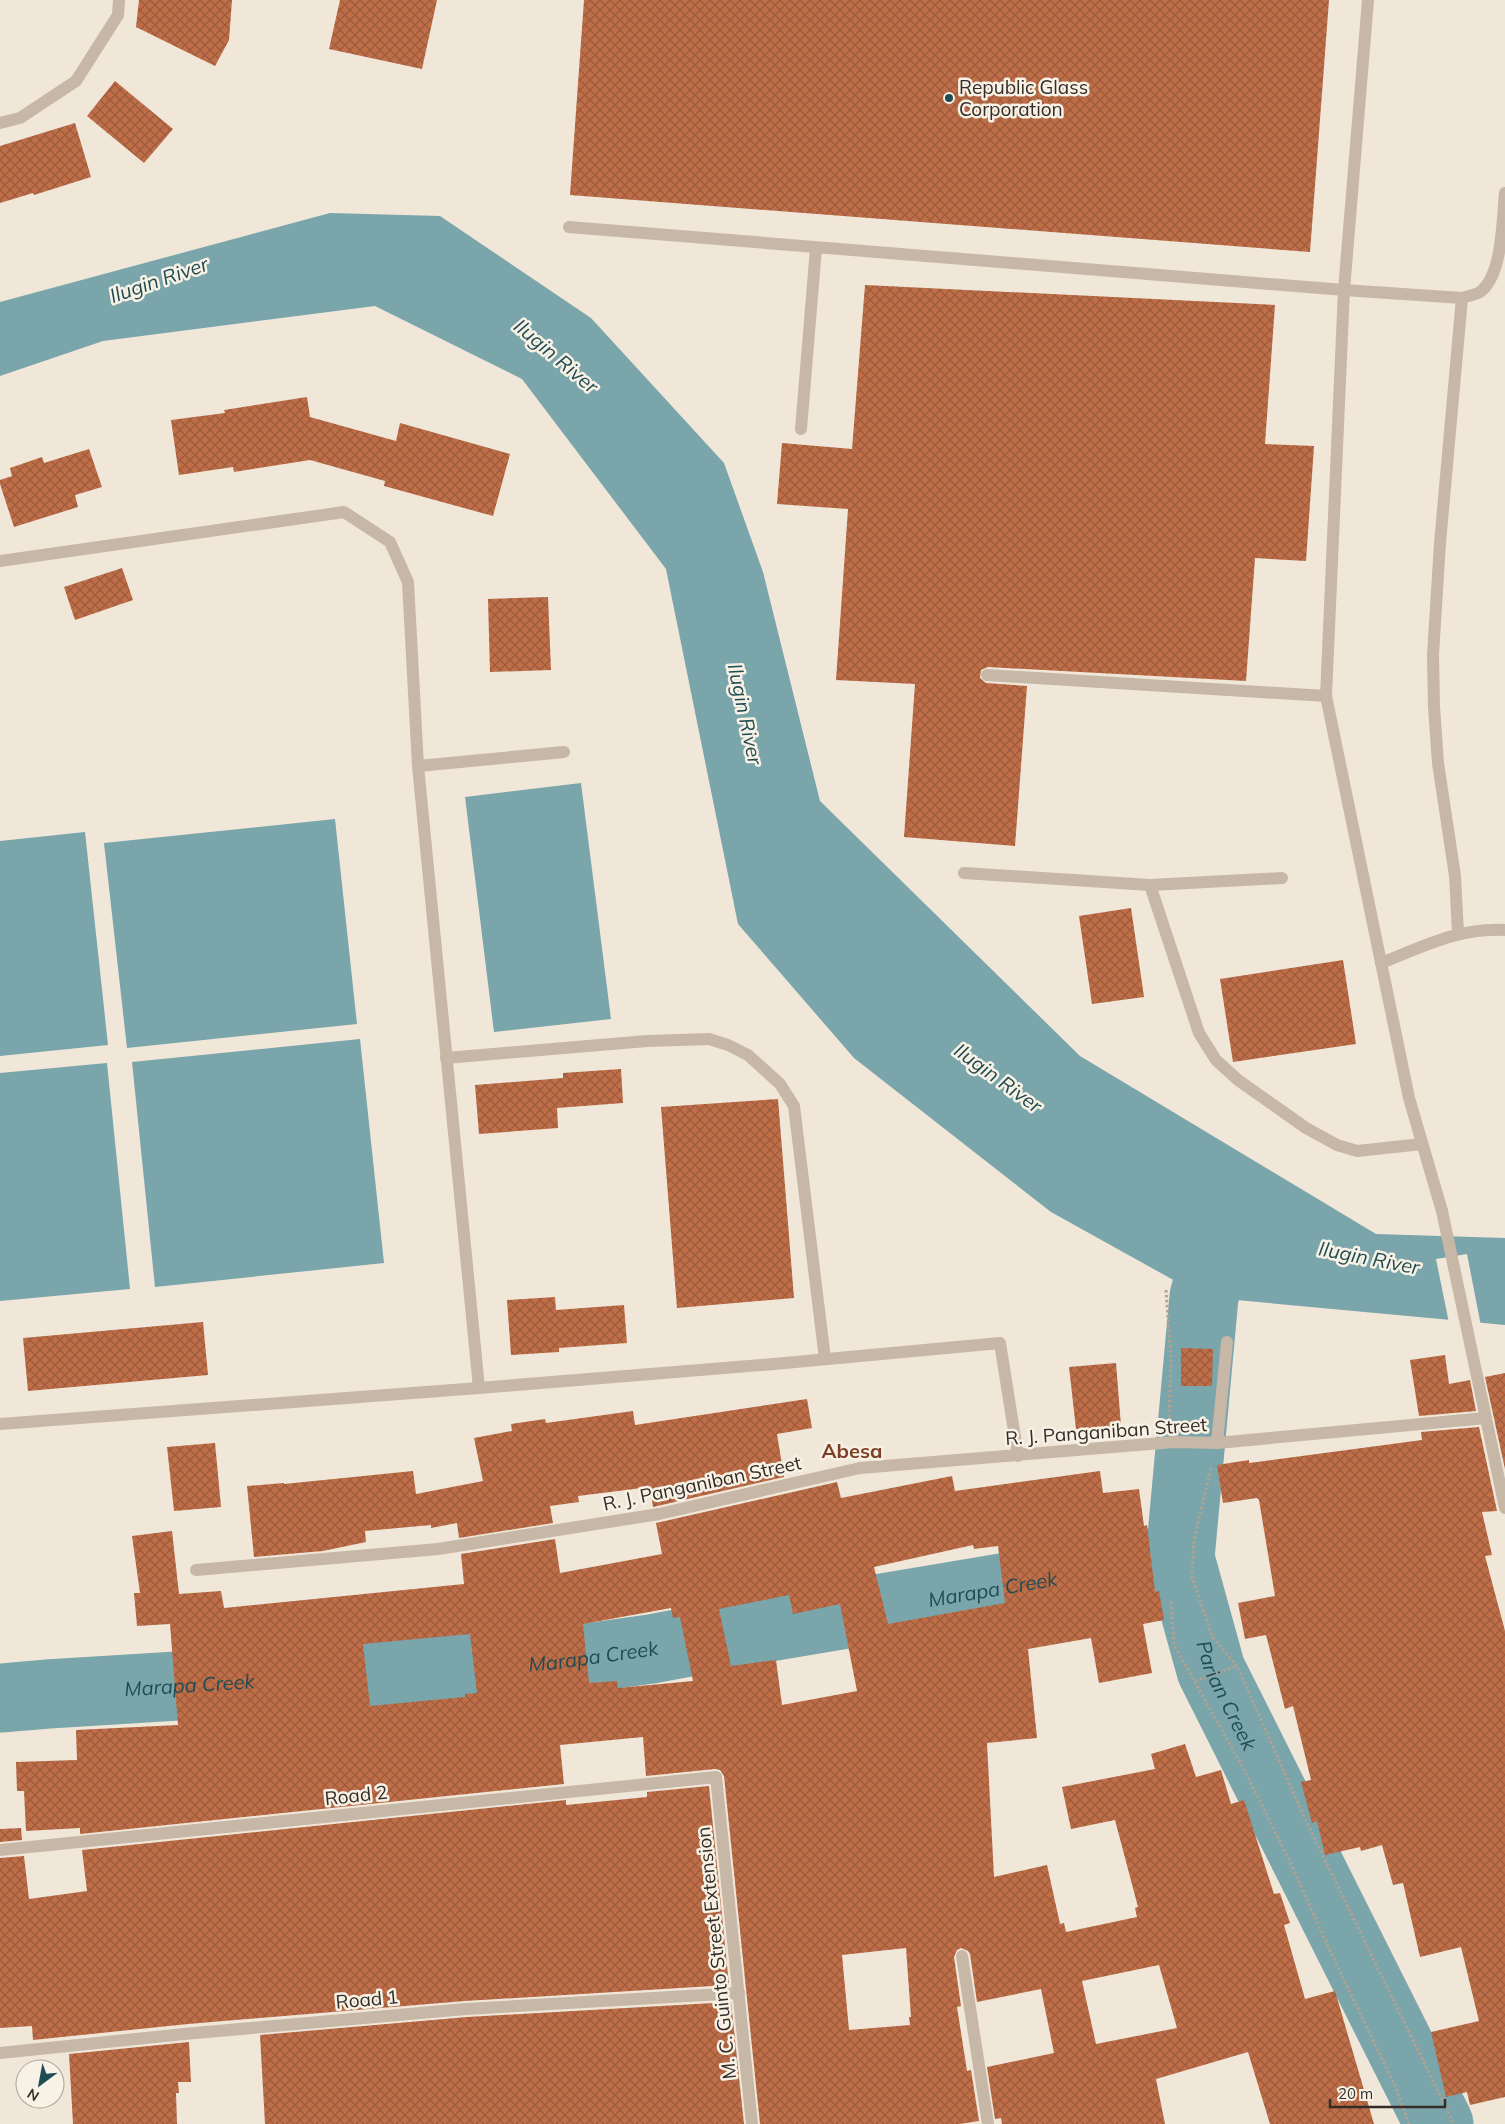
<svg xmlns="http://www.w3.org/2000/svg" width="1505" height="2124" viewBox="0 0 1505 2124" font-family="Mulish,sans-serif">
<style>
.water{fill:#7aa5ab}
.pier{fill:#f0e7d9}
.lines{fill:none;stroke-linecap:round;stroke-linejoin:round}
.river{stroke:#7aa5ab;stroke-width:69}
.building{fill:url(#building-cross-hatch);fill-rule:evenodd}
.path{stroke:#b2a291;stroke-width:3;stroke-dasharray:2.5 2.5;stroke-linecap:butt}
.service{stroke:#c7b7a6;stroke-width:12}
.minor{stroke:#c7b7a6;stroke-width:12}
.poi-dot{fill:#1f4b52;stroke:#f8f1e5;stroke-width:2}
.labels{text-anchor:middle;stroke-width:5;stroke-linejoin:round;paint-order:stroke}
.poi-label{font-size:19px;fill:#332c27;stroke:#f8f1e5;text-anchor:start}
.street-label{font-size:19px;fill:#332c27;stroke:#f8f1e5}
.water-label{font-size:20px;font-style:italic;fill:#1f4b52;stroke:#f8f1e5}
.neighbourhood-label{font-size:20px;font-weight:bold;fill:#7e4024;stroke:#f8f1e5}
</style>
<defs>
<pattern id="building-cross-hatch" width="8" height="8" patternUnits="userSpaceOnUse" patternTransform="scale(1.25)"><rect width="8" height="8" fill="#bf6e48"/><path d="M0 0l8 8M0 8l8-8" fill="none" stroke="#9c5b3c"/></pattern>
</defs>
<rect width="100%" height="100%" fill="#f0e7d9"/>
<g class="water">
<polygon points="330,213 440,216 591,318 724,463 763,572 820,801 1080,1056 1376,1234 1505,1238 1505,1325 1204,1297 1051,1212 854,1058 738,924 666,569 522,379 375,306 103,341 0,376 0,302"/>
<polygon points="581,783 611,1019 494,1032 465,797"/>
<polygon points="335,819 357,1024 127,1048 104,843"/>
<polygon points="85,832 108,1045 0,1056 0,841"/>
<polygon points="360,1039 384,1263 155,1287 132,1062"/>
<polygon points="107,1063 130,1289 0,1301 0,1073"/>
</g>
<polygon class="pier" points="1467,1254 1481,1326 1449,1323 1436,1259"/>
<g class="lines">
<g class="river">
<path id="s1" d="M1222,1228L1204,1297L1180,1558L1211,1670L1439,2124"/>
<path id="s2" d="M0,1698L48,1694L550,1663L651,1649L763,1628L1180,1558"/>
</g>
</g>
<g class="building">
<polygon points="139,0 232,0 229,40 215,66 136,27"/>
<polygon points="340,0 437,0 422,69 329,49"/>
<polygon points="584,0 1329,0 1310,252 570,195"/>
<polygon points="115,81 173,129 144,163 87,116"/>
<polygon points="75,123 91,177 34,195 33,193 0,203 0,146"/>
<polygon points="865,285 1275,305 1265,444 1314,446 1306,561 1255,558 1246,681 988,667 981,670 980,678 986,683 1027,686 1015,846 904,837 915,684 836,680 848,509 777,504 782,443 852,449"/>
<polygon points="307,397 310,417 396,441 400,423 510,454 493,516 384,486 385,481 310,460 234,472 233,467 179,475 171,420 225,413 224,410"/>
<polygon points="89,449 102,487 75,495 78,507 14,527 0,484 0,480 12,476 10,468 42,457 44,463"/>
<polygon points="122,568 133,600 75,620 64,587"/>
<polygon points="548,597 551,670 490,672 488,599"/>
<polygon points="1131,908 1144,997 1092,1004 1079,916"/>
<polygon points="1343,960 1356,1044 1233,1062 1220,979"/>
<polygon points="621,1069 623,1103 557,1108 558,1128 479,1134 475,1085 563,1078 563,1073"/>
<polygon points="778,1099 794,1298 677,1308 661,1107"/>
<polygon points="555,1297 556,1310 624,1305 627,1343 559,1348 559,1352 511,1355 507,1300"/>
<polygon points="203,1322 208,1375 28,1391 23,1338"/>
<polygon points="1181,1348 1213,1349 1212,1386 1181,1386"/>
<polygon points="1445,1355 1449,1384 1470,1380 1476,1411 1419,1416 1410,1360"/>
<polygon points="1116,1363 1121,1426 1076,1429 1069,1367"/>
<polygon points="1505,1373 1505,1469 1485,1377"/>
<polygon points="807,1399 812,1428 777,1434 784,1477 653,1507 650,1487 578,1496 579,1502 550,1506 553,1523 459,1538 457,1523 431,1528 431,1525 365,1531 366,1542 323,1551 254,1557 247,1486 284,1483 284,1484 413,1471 416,1494 483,1481 474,1438 512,1431 511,1424 545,1419 546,1423 633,1411 635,1425"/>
<polygon points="1479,1427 1497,1511 1482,1512 1492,1555 1485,1556 1505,1631 1505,2097 1470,2105 1467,2092 1446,2097 1431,2032 1479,2021 1461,1947 1420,1957 1403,1883 1393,1885 1382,1845 1361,1851 1360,1847 1325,1855 1317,1821 1312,1823 1301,1782 1311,1780 1293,1706 1285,1709 1266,1635 1245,1639 1238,1603 1275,1596 1259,1500 1257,1498 1223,1503 1217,1465 1249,1460 1249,1463 1422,1440 1421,1432"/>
<polygon points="215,1443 221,1507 174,1511 167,1447"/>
<path d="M1100,1471L1103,1493L1139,1489L1144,1526L1147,1525L1155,1592L1159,1591L1164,1620L1143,1624L1152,1673L1099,1683L1091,1638L1028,1649L1037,1738L987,1743L994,1877L1047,1865L1060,1924L1064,1923L1066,1932L1137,1917L1135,1908L1138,1907L1115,1820L1071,1829L1062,1787L1155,1769L1151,1754L1185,1744L1196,1777L1221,1770L1231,1804L1244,1800L1274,1894L1280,1893L1290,1923L1284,1925L1305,1999L1335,1991L1374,2124H1270L1248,2052L1156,2079L1165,2124H1002L1001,2118L995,2119L987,2067L1054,2053L1041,1989L977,2002L970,1954L968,1951L961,1948L957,1950L954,1957L961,2006L957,2007L967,2071L971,2070L979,2121L960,2124H760L724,1776L720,1770L715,1769L646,1776L643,1737L560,1745L564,1784L80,1834V1828L26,1831L24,1791H17L16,1762L77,1760L76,1730L178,1725L170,1624L137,1626L134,1593H140L132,1536L172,1531L179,1594L221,1591L224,1608L464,1584L461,1554L555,1539L560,1573L662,1554L656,1523L837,1482L841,1498L952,1476L955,1491ZM973,1545L974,1549L998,1546L1005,1603L888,1624L874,1567ZM789,1595L793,1614L840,1604L857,1691L782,1705L776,1660L731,1666L719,1609ZM671,1608L673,1618L680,1617L693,1681L618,1688L617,1681L589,1683L583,1624ZM470,1634L477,1693L465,1694V1697L370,1706L363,1644ZM906,1948L911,2017H909L910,2025L849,2030L842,1955ZM1159,1965L1177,2028L1096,2044L1082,1981Z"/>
<polygon points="709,1786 729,1985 465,2001 188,2024 33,2040 32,2026 0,2028 0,1858 24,1856 29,1899 87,1891 82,1850 566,1800 566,1805 647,1797 647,1792"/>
<polygon points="21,1828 22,1840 0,1842 0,1829"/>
<polygon points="731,2002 744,2124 265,2124 260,2035 467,2017"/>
<polygon points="189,2042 191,2082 178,2082 179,2093 176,2093 177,2124 73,2124 69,2054"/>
</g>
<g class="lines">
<g class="path">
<polyline points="1166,1290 1171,1359 1169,1417"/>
<polyline points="1211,1468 1194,1540 1192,1577 1213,1638 1237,1666 1306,1821 1454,2124"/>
<polyline points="1171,1602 1174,1645 1245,1771 1291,1864 1330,1951 1396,2088 1409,2124"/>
<polyline points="1195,1681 1237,1666"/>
</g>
<g class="service">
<polyline points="1368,0 1344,290 1326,696 1409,1098 1442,1211"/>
<polyline points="569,227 1344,290 1462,298 1440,543 1433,655 1434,707 1438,763 1455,876 1458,933"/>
<path d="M1462,298C1467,296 1476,295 1480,292C1503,275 1502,220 1505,193"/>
<polyline points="801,429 816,248"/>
<polyline points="0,561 344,512 390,542 408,582 418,766 479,1388 0,1424"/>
<polyline points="987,675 1326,696"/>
<polyline points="418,766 564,752"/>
<polyline points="964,873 1150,885 1199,1033 1216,1060 1238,1080 1306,1128 1337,1145 1357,1151 1422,1144"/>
<polyline points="1150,885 1282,878"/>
<path d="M1381,963C1422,947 1460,927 1505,930"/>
<polyline points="446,1058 647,1041 709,1039 728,1045 748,1055 780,1084 794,1106 825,1359"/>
<polyline points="479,1388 774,1364 1000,1343 1018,1456"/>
<polyline points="1217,1443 1227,1342"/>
</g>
<g class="minor">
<polyline points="0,123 20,118 76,81 118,15 119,0"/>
<polyline points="1442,1211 1505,1508"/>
<polyline points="196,1570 438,1549 659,1514 860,1468 1174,1442 1217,1443 1486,1418"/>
<polyline points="0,1850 716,1777 752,2124"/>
<polyline points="962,1956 988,2124"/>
<polyline points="0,2053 184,2034 466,2009 739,1993"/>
</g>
</g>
<circle class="poi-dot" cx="949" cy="98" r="5"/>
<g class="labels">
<g class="poi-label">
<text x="959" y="94">Republic Glass<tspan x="959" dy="22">Corporation</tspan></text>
</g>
<g class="street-label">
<text transform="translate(1106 1431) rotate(-4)" y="7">R. J. Panganiban Street</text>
<text transform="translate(702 1483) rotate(-12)" y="7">R. J. Panganiban Street</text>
<text transform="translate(356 1795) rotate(-6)" y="7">Road 2</text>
<text transform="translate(716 1953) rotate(-96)" y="7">M. C. Guinto Street Extension</text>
<text transform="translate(367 1999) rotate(-5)" y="7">Road 1</text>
</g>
<g class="water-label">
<text transform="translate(159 280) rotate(-19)" y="7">Ilugin River</text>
<text transform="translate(556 356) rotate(40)" y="7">Ilugin River</text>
<text transform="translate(745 714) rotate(78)" y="7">Ilugin River</text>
<text transform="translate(998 1078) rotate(36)" y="7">Ilugin River</text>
<text transform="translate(1369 1258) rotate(11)" y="7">Ilugin River</text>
<text dy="7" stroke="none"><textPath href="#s2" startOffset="1000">Marapa Creek</textPath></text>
<text dy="7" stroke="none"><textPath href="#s2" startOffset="595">Marapa Creek</textPath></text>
<text dy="7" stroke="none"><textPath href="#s2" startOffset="190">Marapa Creek</textPath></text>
<text dy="7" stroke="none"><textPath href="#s1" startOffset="479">Parian Creek</textPath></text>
</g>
<g class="neighbourhood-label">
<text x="852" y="1458">Abesa</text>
</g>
</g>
<g transform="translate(40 2084) rotate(212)"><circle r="24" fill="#f8f1e5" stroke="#a9a299"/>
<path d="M0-4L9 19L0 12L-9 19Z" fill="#1f4b52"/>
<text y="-8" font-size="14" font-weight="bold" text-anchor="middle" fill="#332c27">N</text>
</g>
<path d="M1330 2099v8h115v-8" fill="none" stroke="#332c27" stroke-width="2.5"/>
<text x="1338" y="2099" font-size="15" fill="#332c27" stroke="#f8f1e5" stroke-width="4" paint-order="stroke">20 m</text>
</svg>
